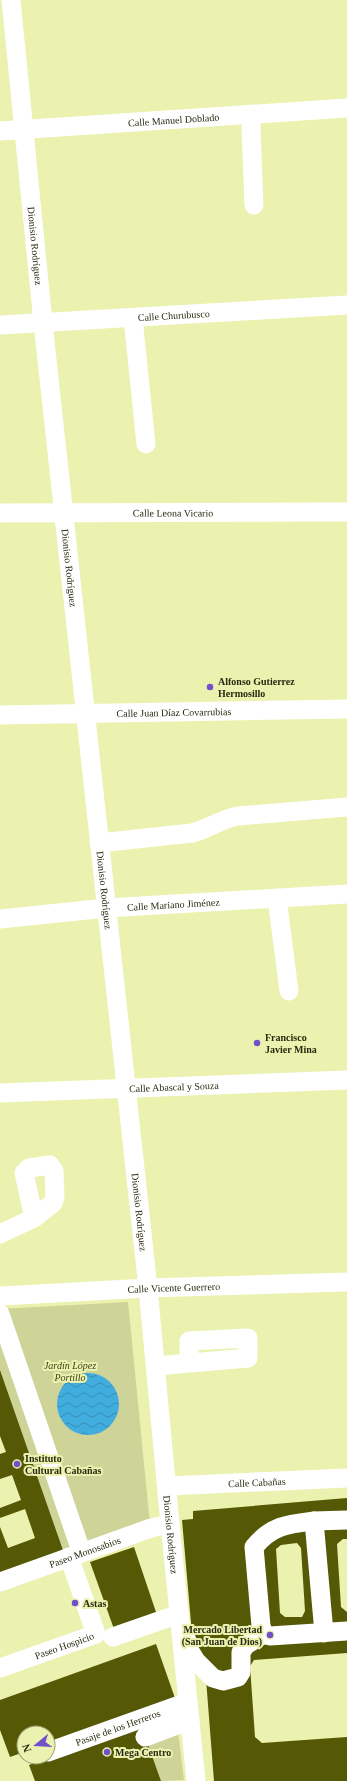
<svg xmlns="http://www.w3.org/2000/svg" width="347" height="1781" viewBox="0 0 347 1781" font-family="'Times New Roman',serif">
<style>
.green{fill:#ced498}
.water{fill:url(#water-waves)}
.building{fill:#555905;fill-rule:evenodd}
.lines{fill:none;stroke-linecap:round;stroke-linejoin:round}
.minor{stroke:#fff;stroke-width:19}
.poi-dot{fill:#7350c9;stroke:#ebf1af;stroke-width:1.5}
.labels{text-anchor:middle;stroke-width:4;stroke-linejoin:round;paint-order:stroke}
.street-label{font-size:10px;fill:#282a10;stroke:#ebf1af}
.poi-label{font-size:10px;font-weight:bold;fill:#282a10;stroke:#ebf1af;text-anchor:start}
.park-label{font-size:10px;font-style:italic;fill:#3e4018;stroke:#ebf1af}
</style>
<defs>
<pattern id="water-waves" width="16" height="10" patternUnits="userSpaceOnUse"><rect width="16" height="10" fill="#41addf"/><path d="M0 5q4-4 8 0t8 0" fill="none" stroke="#368db3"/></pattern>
</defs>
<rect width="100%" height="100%" fill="#ebf1af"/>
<g class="green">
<polygon points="128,1302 150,1524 64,1553 0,1370 0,1309"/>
<polygon points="178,1732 184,1780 161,1781 148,1745"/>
</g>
<circle class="water" cx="88" cy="1404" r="31"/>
<g class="building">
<polygon points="0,1370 64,1553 0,1576 0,1527 8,1548 35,1538 25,1509 0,1518 0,1508 21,1500 12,1475 0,1479 0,1454 6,1452 0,1436"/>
<path d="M347,1498V1539H343L337,1544L341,1607L347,1612V1653L254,1660L250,1666L255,1737L262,1743L347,1737V1781H214L206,1679L195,1668L182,1520L193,1519V1511ZM297,1543L301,1548L305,1611L302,1617H285L280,1613L276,1549L281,1545Z"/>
<polygon points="134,1547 157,1615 114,1629 90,1562"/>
<polygon points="156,1644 175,1698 48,1744 48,1733 24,1733 24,1752 10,1757 0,1730 0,1700"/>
<polygon points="141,1725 161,1781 35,1781 29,1765"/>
</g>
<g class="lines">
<g class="minor">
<path id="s1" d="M11,0L43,323L148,1288L170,1524L196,1781"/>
<polyline points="252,114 251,129 254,205"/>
<path id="s2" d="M0,131L347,108"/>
<polyline points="133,318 146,444"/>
<path id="s3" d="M0,325L347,305"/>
<path id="s4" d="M0,513L347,512"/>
<path id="s5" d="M0,715L347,709"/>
<path d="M99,843L192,833C208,829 221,819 238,816L347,807"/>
<polyline points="277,898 289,991"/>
<path id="s6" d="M0,919L106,908L347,894"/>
<path id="s7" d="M0,1093L347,1080"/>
<polyline points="0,1234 34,1218 53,1203 55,1197 54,1171 50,1165 29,1168 24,1173 34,1218"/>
<path id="s8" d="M0,1296L148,1288L347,1282"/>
<polyline points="0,1314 80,1548"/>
<polyline points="156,1366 248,1358 248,1338 189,1341 189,1363"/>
<path id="s9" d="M167,1486L347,1478"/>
<path d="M314,1521C288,1524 272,1525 254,1547L261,1626L264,1634L270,1636L347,1631"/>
<path id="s10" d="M0,1582L151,1528L170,1524"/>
<polyline points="324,1633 314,1521 347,1520"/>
<polyline points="113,1637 179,1614"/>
<polyline points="187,1640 188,1648 196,1661 213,1678 223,1681 238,1677 241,1672 241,1652 246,1645 264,1634"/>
<path id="s11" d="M0,1668L96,1634L69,1557"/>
<polyline points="145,1737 190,1720"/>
<path id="s12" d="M48,1752L188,1702"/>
</g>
</g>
<g class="poi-dot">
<circle cx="210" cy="687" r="4"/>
<circle cx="257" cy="1043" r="4"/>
<circle cx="17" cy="1464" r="4"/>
<circle cx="75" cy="1603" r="4"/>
<circle cx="270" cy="1635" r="4"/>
<circle cx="107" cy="1752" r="4"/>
</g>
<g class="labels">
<g class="street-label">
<text dy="4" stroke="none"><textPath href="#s2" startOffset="174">Calle Manuel Doblado</textPath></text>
<text dy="4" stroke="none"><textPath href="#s1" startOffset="247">Dionisio Rodríguez</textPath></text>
<text dy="4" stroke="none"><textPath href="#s3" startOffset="174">Calle Churubusco</textPath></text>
<text dy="4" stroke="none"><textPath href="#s4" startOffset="173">Calle Leona Vicario</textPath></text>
<text dy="4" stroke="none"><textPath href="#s1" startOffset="571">Dionisio Rodríguez</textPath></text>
<text dy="4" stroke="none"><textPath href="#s5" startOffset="174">Calle Juan Díaz Covarrubias</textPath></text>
<text dy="4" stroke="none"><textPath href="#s1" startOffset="895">Dionisio Rodríguez</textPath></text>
<text dy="4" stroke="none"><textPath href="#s6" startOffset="174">Calle Mariano Jiménez</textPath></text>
<text dy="4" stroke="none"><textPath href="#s7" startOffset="174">Calle Abascal y Souza</textPath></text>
<text dy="4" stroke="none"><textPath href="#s1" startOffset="1219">Dionisio Rodríguez</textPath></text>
<text dy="4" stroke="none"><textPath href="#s8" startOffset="174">Calle Vicente Guerrero</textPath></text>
<text dy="4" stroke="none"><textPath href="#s9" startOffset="90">Calle Cabañas</textPath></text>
<text dy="4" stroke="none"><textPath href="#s1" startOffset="1543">Dionisio Rodríguez</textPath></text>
<text dy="4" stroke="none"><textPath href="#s10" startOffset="90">Paseo Monosabios</textPath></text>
<text dy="4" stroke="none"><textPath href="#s11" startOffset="68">Paseo Hospicio</textPath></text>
<text dy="4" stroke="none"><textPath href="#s12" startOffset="74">Pasaje de los Herreros</textPath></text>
</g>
<g class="poi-label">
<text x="218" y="685">Alfonso Gutierrez<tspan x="218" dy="12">Hermosillo</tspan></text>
<text x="265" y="1041">Francisco<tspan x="265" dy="12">Javier Mina</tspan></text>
<text x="25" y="1462">Instituto<tspan x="25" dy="12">Cultural Cabañas</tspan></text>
<text x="83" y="1607">Astas</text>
<text x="262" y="1633" text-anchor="end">Mercado Libertad<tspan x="262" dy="12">(San Juan de Dios)</tspan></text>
<text x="115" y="1756">Mega Centro</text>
</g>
<g class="park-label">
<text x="70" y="1369">Jardín López<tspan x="70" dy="12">Portillo</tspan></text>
</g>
</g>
<g transform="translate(36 1745) rotate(252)"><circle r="19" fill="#ebf1af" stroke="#9da16f"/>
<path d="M0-3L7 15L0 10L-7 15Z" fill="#7350c9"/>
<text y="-6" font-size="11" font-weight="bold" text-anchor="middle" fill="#282a10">N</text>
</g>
</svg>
